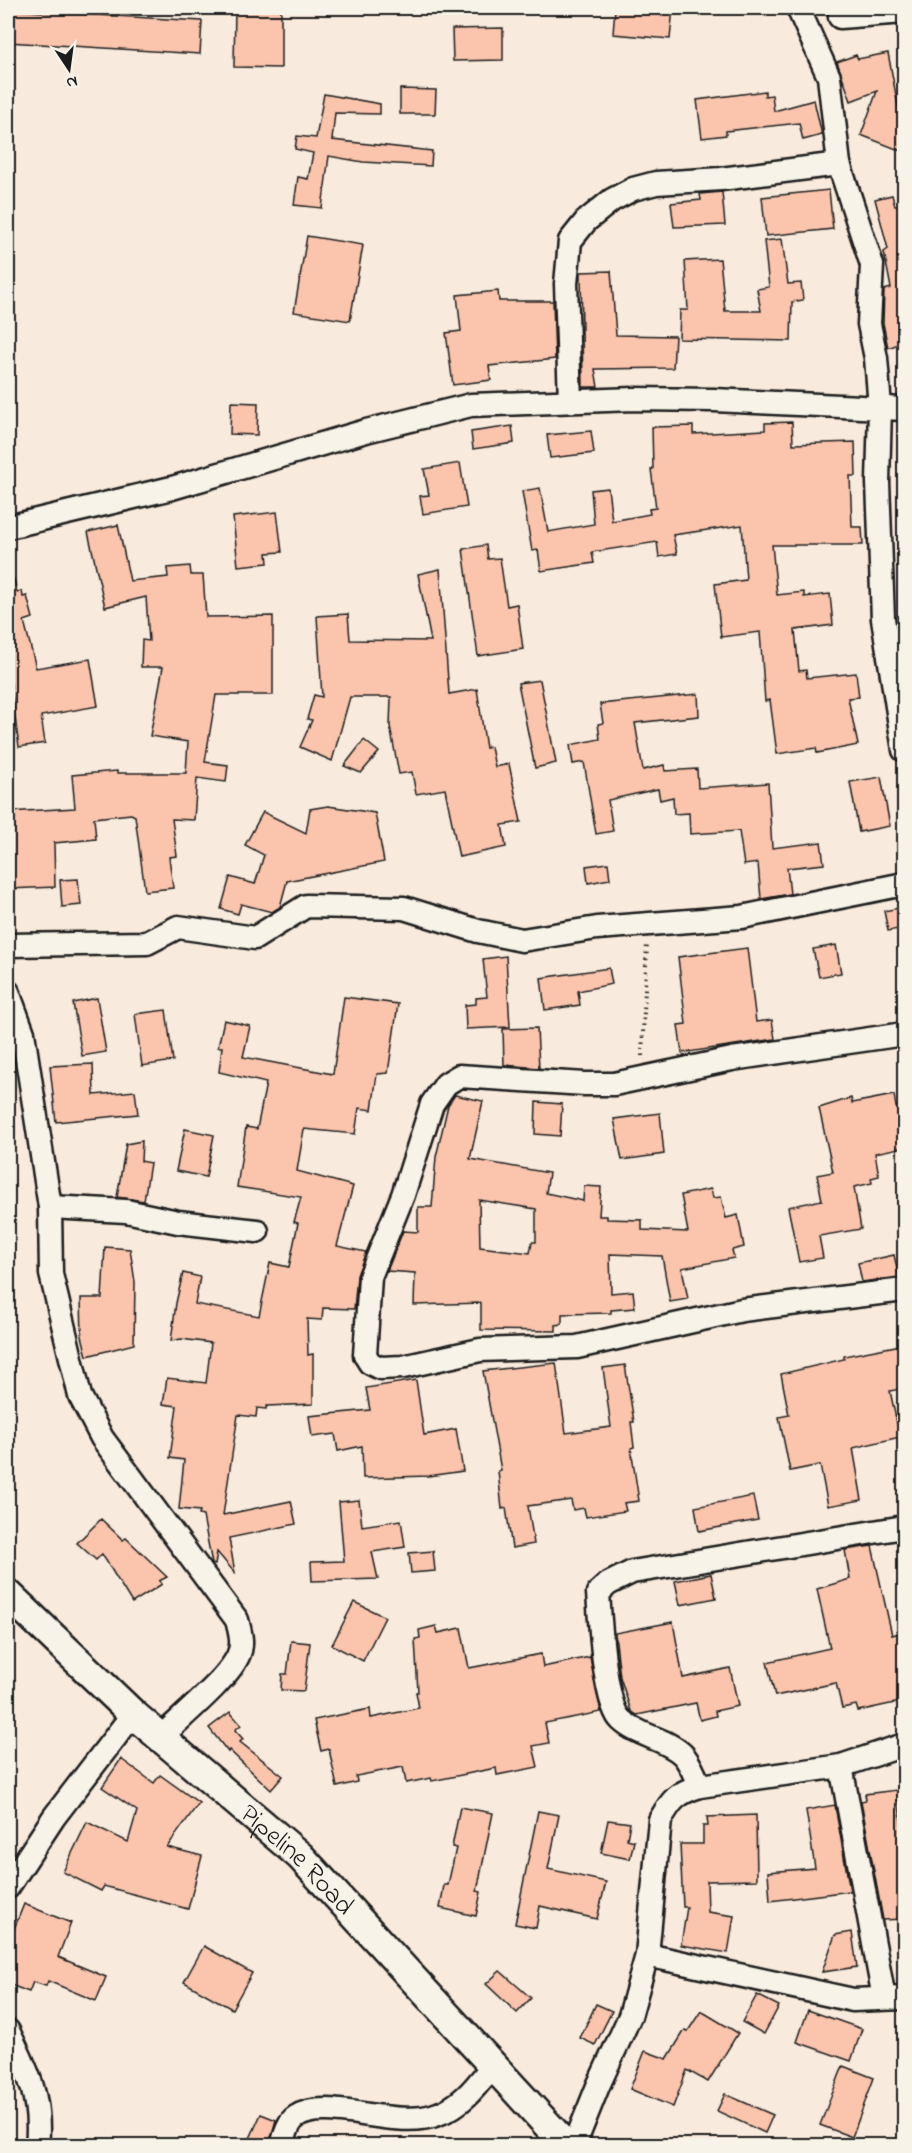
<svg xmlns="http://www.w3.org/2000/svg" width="912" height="2153" viewBox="0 0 912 2153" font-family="'Indie Flower',sans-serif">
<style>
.building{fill:#fac4ad;stroke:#1c1c1c;stroke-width:1.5;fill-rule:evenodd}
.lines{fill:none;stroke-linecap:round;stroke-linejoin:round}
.minor-casing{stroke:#1c1c1c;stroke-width:27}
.tertiary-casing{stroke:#1c1c1c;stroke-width:33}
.path{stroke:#1c1c1c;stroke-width:4;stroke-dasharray:1.5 4.5;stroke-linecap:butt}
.minor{stroke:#f7f3e8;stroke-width:22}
.tertiary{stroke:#f7f3e8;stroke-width:28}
.labels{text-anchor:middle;stroke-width:4.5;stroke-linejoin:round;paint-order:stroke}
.street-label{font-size:27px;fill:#1c1c1c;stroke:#f7f3e8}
</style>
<rect width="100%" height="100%" fill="#f8eadc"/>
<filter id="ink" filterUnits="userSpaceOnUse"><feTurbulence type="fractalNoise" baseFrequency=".0167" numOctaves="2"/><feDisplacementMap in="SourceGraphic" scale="12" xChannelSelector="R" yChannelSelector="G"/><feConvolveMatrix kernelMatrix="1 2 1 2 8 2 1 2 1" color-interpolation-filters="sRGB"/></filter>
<g filter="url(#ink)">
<g class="building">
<polygon points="235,8 281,8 281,68 234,67"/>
<polygon points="615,8 673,8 670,39 613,34"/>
<polygon points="10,10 202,21 200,54 8,42"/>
<polygon points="503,28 503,60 453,61 452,29"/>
<polygon points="888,53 904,137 904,152 861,135 877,91 851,101 837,62 856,55 858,59"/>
<polygon points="400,89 436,90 435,114 400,114"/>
<polygon points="765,91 765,96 772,95 774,111 814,100 822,135 803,140 799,123 726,131 726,135 702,138 697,100"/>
<polygon points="324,94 380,104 380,114 335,113 332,140 432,151 431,166 363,162 329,156 322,208 294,205 298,177 308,179 313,153 295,149 297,136 316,138"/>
<polygon points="829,190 833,229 766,236 762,197"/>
<polygon points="722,192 725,225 674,227 671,203 701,200 700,194"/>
<polygon points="892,195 895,206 904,204 904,342 888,348 883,323 884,290 891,288 884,252 888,249 875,199"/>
<polygon points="307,236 363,245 350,321 294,312"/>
<polygon points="782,239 788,284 801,283 803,300 792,302 791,341 679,339 680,310 688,310 685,261 720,259 725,311 761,311 757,289 769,287 764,241"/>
<polygon points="611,271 616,335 675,336 673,368 595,369 598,387 583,387 581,272"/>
<polygon points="498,291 499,301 553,301 555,359 489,366 491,380 453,385 446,333 461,331 457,295"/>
<polygon points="231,402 258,403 257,435 230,434"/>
<polygon points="792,422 793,444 855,442 856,476 850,476 852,527 862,527 863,545 772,545 777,595 804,592 804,597 830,594 833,625 795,630 799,671 806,670 807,678 856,673 859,697 848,698 858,745 817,753 816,748 777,754 770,700 765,701 760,632 721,637 715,584 746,580 742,525 673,535 677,554 659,557 657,542 592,552 594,563 541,571 538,550 532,551 522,491 540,488 548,532 594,524 591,490 608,488 612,521 650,514 649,509 656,508 651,469 653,469 652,427 693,426 693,434 765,430 765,423"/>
<polygon points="512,426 514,443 473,449 471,432"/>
<polygon points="591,431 594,453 550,458 547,435"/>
<polygon points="460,463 467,507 423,514 420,496 429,495 424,469"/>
<polygon points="277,512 282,552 267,553 268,563 238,566 233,517"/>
<polygon points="118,525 130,581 168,577 167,568 190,566 191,575 203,575 206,617 273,616 273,695 216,695 205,762 228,765 226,782 197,778 194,820 172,819 177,856 169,857 173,888 145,891 135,816 131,814 94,818 96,839 54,843 55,887 8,889 8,812 75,808 72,775 117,771 117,773 186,773 188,742 150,736 163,667 141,667 142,640 149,641 146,597 105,607 88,532"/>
<polygon points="486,545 488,559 500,558 507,606 517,604 523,649 478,656 463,549"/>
<polygon points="440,569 449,694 477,689 486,748 491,747 495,767 509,764 521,822 502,825 506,847 459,857 445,789 416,794 412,772 399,774 390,726 391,697 350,697 332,761 300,747 312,720 307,719 314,695 322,697 317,616 348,614 350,640 431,641 418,574"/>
<polygon points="14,579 17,592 22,591 23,597 27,596 33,618 24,621 36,668 90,659 98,706 41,716 45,743 19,747 8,665 8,580"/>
<polygon points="540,680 556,763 535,768 518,683"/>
<polygon points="698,694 699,716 635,723 643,770 664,765 665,771 697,769 698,788 768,783 772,848 821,842 824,864 787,868 790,894 761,899 758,863 744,865 739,831 690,834 689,813 674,814 673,797 660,800 658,789 608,800 613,831 596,834 584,762 573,764 570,745 600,739 598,724 603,723 600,704"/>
<polygon points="364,740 379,752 361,773 344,766"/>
<polygon points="881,777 890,826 859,832 850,782"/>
<polygon points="328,806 375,813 384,862 287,881 280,907 272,912 241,904 238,914 221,909 230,877 255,884 264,855 245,845 263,812 306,833 310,809"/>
<polygon points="608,863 610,879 588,883 586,866"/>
<polygon points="78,879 81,905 62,907 60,880"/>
<polygon points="904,907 904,928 888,931 884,911"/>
<polygon points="836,945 841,973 819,977 813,949"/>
<polygon points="747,948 756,1022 772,1020 775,1039 682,1053 678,1025 686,1024 678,957"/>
<polygon points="506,956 510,1027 466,1029 465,1005 476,1004 476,998 487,997 483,959"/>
<polygon points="609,968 612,984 578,991 580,1005 545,1010 541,978"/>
<polygon points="344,997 398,1004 388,1073 377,1074 372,1110 359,1108 355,1134 304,1129 297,1171 353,1186 337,1246 366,1252 357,1276 354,1309 323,1308 322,1320 307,1319 308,1355 313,1354 313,1404 267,1406 266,1409 257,1408 256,1417 238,1415 223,1515 291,1501 296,1524 229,1538 235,1573 217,1552 215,1565 212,1564 203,1516 199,1515 200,1511 179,1509 184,1460 170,1458 177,1406 163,1404 167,1378 206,1383 211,1343 181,1339 171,1341 176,1303 183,1273 200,1277 195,1304 259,1316 270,1263 289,1267 298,1223 294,1222 301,1197 237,1187 246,1127 257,1129 266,1083 219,1072 222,1047 218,1047 224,1020 250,1026 243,1057 333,1074"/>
<polygon points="97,998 106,1052 82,1056 73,1003"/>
<polygon points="166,1010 173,1061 142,1066 135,1014"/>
<polygon points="537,1028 539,1068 504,1065 503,1029"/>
<polygon points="93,1064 94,1095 135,1091 138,1114 56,1122 50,1066"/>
<path d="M455,1095L483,1101L470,1159L549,1173L546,1193L583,1201L584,1186L601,1187L599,1216H607V1219L642,1220V1230L688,1232L681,1195L711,1189L713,1198L721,1197L726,1218L738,1215L744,1247L732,1250L734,1258L682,1268L688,1299L670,1302L662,1256L610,1254L611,1293L633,1291L635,1308L611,1310V1313L562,1314V1324L556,1325V1331L481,1330V1303L414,1305L415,1273L387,1271L403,1231L418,1232V1207H432L436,1157L448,1105ZM479,1200L536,1209V1242H532L530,1253L480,1247Z"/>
<polygon points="894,1095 896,1107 904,1105 904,1147 875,1153 879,1176 871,1178 872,1183 854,1187 861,1229 819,1236 823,1258 799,1262 788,1207 822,1200 817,1175 833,1172 819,1108 851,1098 852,1103"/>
<polygon points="536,1102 562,1104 560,1136 535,1134"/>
<polygon points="660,1113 664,1154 622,1160 614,1119"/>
<polygon points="185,1129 214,1135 206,1177 176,1171"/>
<polygon points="142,1141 141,1161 150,1163 144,1201 117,1197 126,1144"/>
<polygon points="105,1247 130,1249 135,1282 134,1344 87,1356 82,1336 81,1298 102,1298"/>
<polygon points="894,1255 899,1277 862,1282 858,1263"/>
<polygon points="901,1345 904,1388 890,1391 900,1437 853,1448 862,1500 828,1506 820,1465 790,1471 779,1417 789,1415 781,1374 844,1359 844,1356"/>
<polygon points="556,1363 566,1433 611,1427 603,1368 625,1365 634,1422 631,1422 634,1447 631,1448 639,1501 624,1503 626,1511 586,1517 584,1508 573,1510 571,1500 528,1506 534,1544 512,1548 506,1508 502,1509 498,1471 501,1470 483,1371"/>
<polygon points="416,1380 424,1435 456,1429 463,1471 428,1476 363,1478 362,1446 338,1451 335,1434 312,1437 309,1416 370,1410 366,1388"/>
<polygon points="753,1496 758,1520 699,1531 695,1507"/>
<polygon points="359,1500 362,1526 401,1520 405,1547 372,1552 378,1579 312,1581 311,1562 344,1561 339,1502"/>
<polygon points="101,1519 123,1540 126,1538 167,1577 159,1581 162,1584 132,1603 102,1554 96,1560 77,1543"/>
<polygon points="872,1546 892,1635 904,1632 904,1701 858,1711 856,1705 842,1708 836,1683 775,1696 767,1662 830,1648 817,1589 850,1579 845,1550"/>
<polygon points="433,1551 435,1571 411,1573 409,1553"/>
<polygon points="711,1574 716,1598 680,1605 675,1581"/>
<polygon points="354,1602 385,1617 363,1661 332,1645"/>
<polygon points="673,1622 683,1678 730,1668 738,1706 715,1711 716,1716 700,1720 696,1703 637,1715 631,1711 620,1677 615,1633"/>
<polygon points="436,1626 438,1633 461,1628 469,1668 541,1654 543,1667 590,1657 601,1712 545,1723 549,1743 533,1746 538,1767 497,1775 496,1768 432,1781 431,1778 406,1783 403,1767 356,1776 357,1782 337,1787 329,1749 321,1751 314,1720 370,1709 371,1718 419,1708 416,1692 418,1692 415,1639 420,1638 419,1630"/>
<polygon points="291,1641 310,1643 304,1691 281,1690 282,1674 287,1674"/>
<polygon points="230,1712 241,1725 235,1730 243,1739 240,1742 283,1776 271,1790 229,1750 228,1752 209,1728"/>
<polygon points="121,1759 154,1783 160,1775 199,1803 167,1847 202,1856 188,1909 104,1886 101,1891 63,1872 87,1822 128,1842 137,1811 102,1787"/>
<polygon points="897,1790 902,1829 900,1829 903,1919 883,1920 861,1801 866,1800 865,1794"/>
<polygon points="835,1805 850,1891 770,1901 768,1872 815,1868 806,1810"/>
<polygon points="460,1807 493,1813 477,1891 481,1892 476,1916 440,1908 444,1885 448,1885 456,1848 452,1847"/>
<polygon points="538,1811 559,1815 548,1869 606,1882 597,1919 540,1906 536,1928 515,1924"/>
<polygon points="756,1815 757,1880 707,1881 708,1912 734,1916 728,1953 681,1945 687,1907 683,1907 680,1844 703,1844 703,1826 708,1826 707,1817"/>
<polygon points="608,1820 630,1823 627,1839 634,1841 630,1859 601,1853"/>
<polygon points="24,1904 71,1923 58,1957 106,1977 96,2001 48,1981 46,1986 33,1982 29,1992 8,1984 8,1944"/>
<polygon points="852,1932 857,1967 822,1972 835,1935"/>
<polygon points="204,1946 252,1973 232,2009 184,1982"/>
<polygon points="500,1971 531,1998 517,2013 486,1984"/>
<polygon points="757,1995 779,2006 764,2034 742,2022"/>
<polygon points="596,2004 612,2011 595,2045 580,2038"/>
<polygon points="808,2010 862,2029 851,2061 797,2042"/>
<polygon points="701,2011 738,2033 708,2082 687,2070 673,2107 630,2089 645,2051 667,2059 685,2030 688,2031"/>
<polygon points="843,2066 874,2078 852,2137 820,2125"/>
<polygon points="725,2094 773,2115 765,2133 717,2111"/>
<polygon points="261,2114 276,2120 269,2145 247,2145"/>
</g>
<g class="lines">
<g class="minor-casing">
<g id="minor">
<polyline points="798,8 829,77 839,164 872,265 869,324 876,358 880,407 878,482 883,619 904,750"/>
<polyline points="840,17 904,12"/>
<polyline points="570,401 566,284 570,241 586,221 612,200 633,189 656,183 721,179 839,164"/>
<polyline points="8,527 172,488 366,431 471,405 634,399 714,400 904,409"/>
<polyline points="8,945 147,943 178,927 255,938 306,906 404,908 478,931 522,940 597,928 742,917 904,884"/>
<path d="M8,992L23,1033L50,1207L51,1274L80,1396L102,1438L237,1620C240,1632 244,1644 238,1656C227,1680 180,1718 160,1738"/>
<polyline points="904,1034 732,1059 614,1084 585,1084 459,1076 446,1084 432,1104 403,1195 370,1277 365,1355 370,1363 380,1368 403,1367 480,1350 577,1347 742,1310 904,1290"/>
<polyline points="50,1207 126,1211 178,1222 257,1231"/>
<polyline points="841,1766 884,1998"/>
<path d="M700,1786C695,1777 690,1761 682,1754C665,1738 638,1736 621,1720C604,1704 600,1619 598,1593L608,1584L632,1572L904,1527"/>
<polyline points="8,1887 54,1817 133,1714"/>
<polyline points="647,1955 853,2000 904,1998"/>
<path d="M8,2031C28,2072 42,2099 37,2146"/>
<path d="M282,2146C285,2136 287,2123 296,2117C327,2096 396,2131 438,2114C463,2105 477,2085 493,2065"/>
<path d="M574,2146L598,2086L630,2016L647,1955L660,1820C672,1799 677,1793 700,1786L841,1766L904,1745"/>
</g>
</g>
<g class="tertiary-casing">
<g id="tertiary">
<path id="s1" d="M8,1594L133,1714L300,1856L567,2146"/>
</g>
</g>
<polyline class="path" points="642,1056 647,944"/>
<use href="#minor" class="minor"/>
<use href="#tertiary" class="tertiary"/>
</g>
</g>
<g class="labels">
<g class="street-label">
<text dy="9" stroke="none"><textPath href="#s1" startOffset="393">Pipeline Road</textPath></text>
</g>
</g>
<rect width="912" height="2153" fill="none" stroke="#f7f3e8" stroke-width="30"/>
<rect x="15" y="15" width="882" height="2123" fill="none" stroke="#1c1c1c" stroke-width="2" filter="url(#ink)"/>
<g transform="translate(69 69) rotate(167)" stroke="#f7f3e8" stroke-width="4.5" paint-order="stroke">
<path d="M0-4.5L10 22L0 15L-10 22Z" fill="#1c1c1c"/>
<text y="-9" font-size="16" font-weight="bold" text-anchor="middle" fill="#1c1c1c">N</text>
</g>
</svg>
